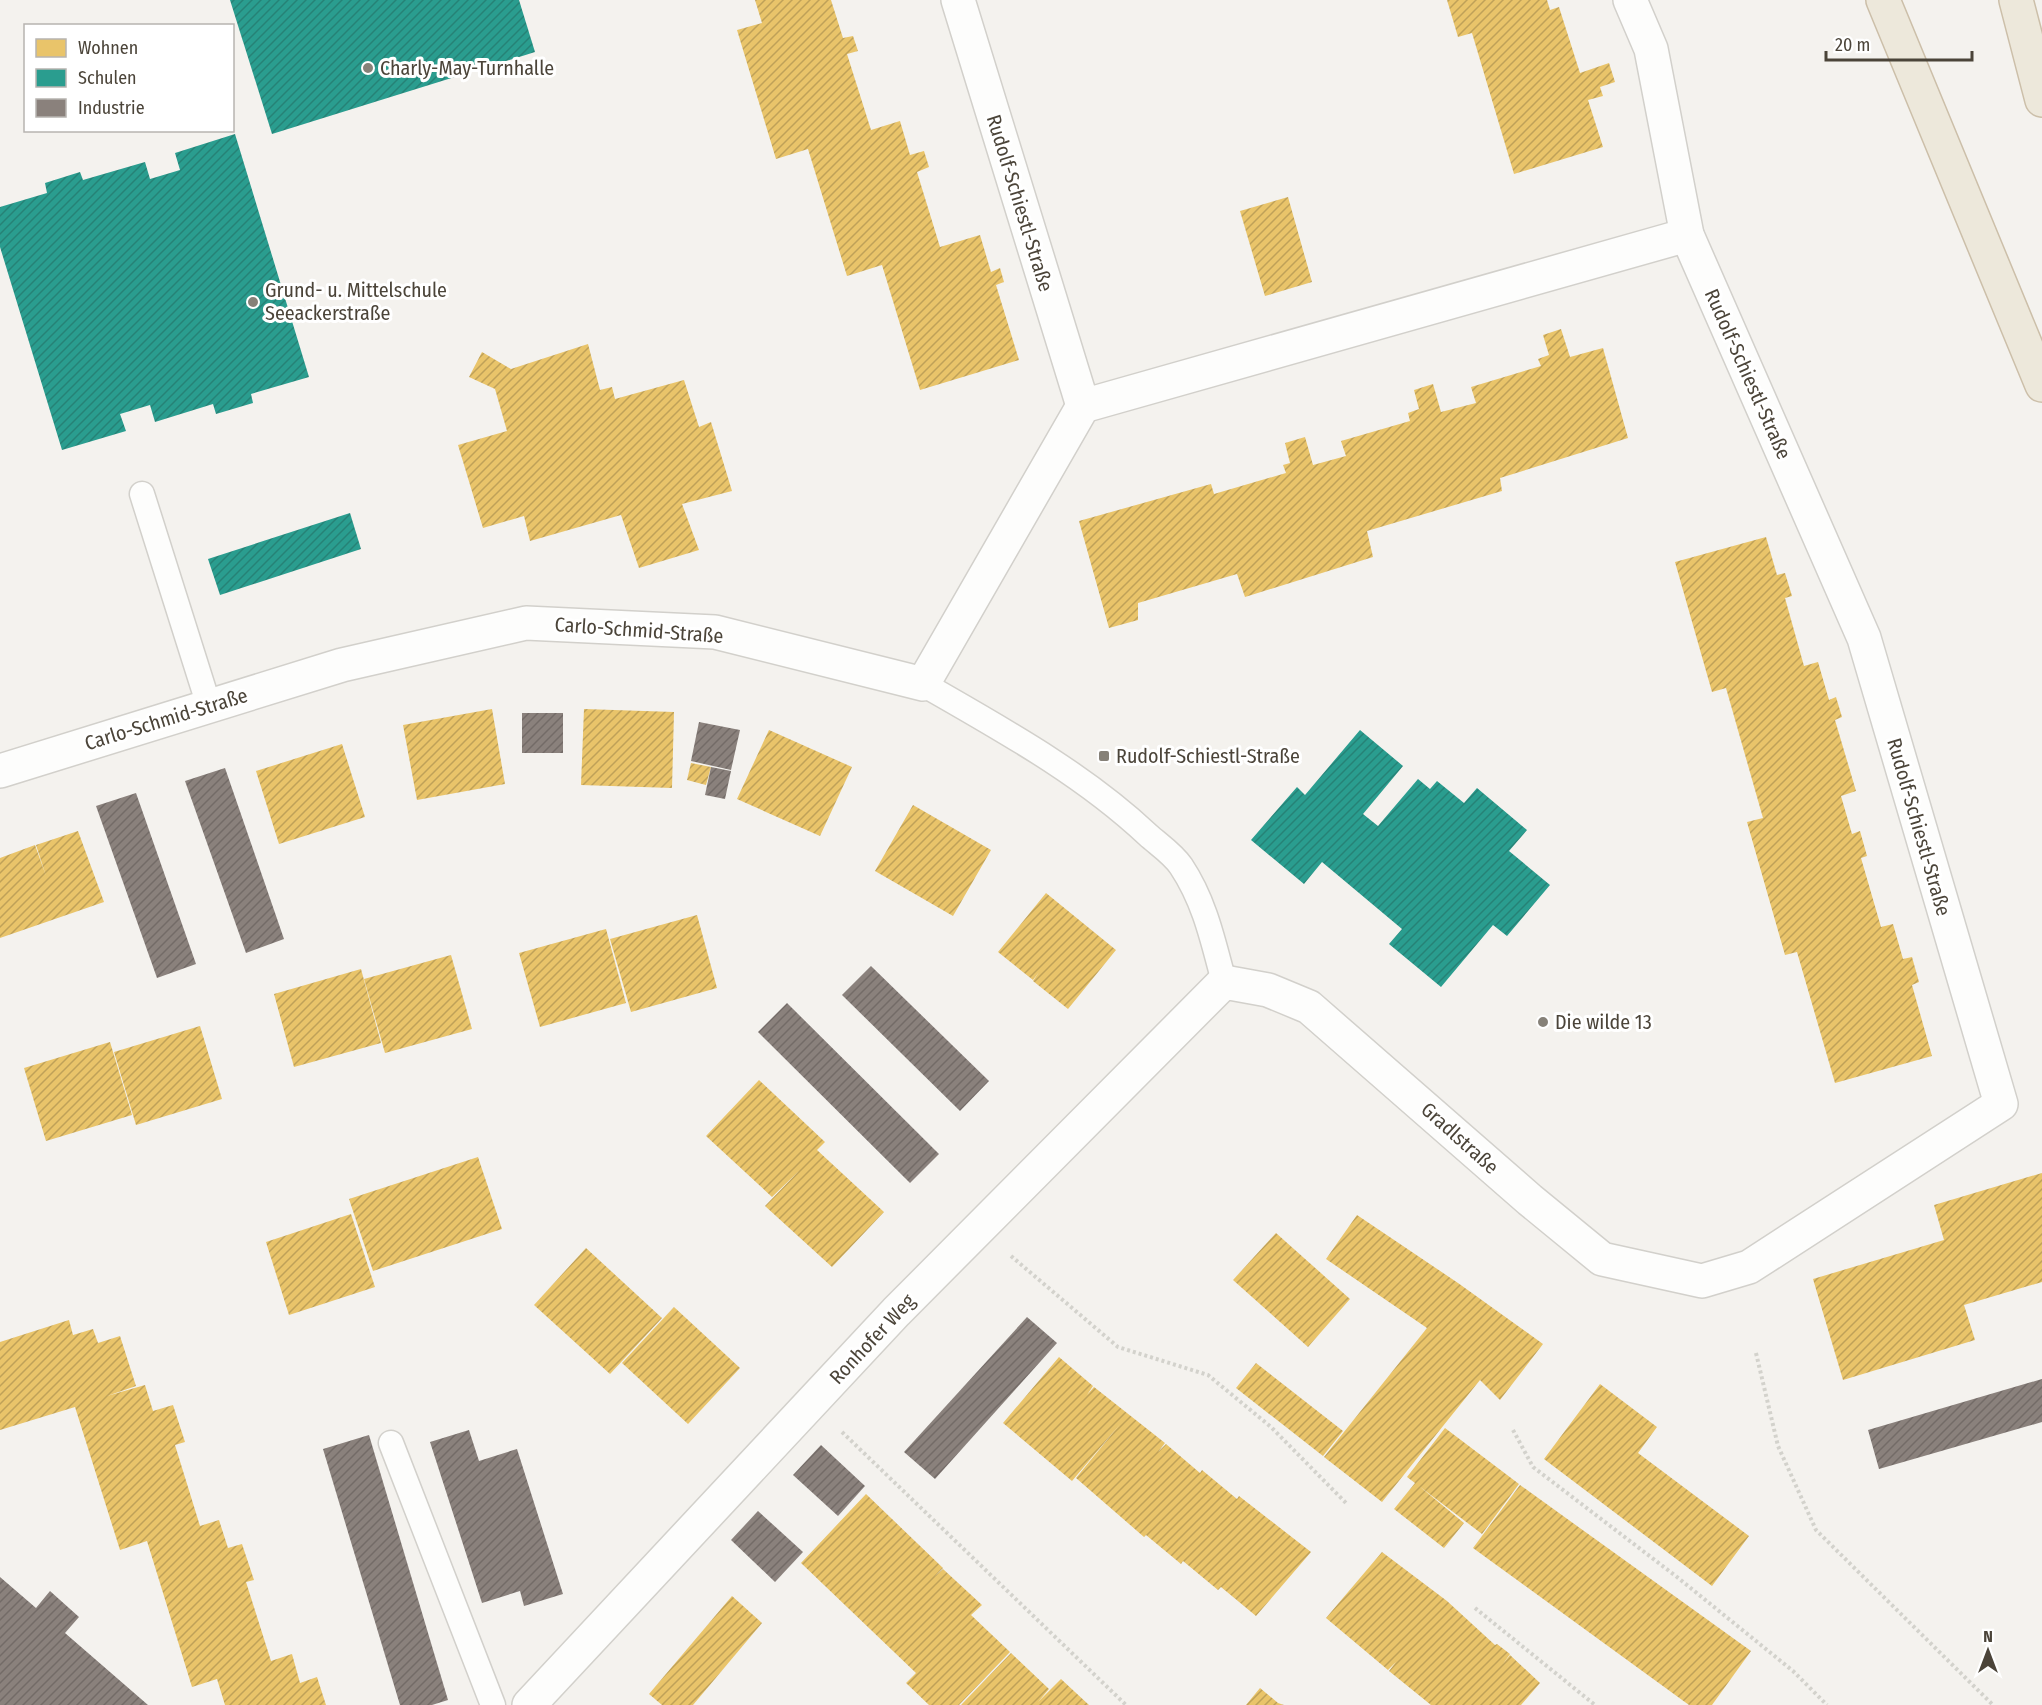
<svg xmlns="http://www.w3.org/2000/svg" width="2042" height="1705" viewBox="0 0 2042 1705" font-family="'Fira Sans Condensed',sans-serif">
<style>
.homes{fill:url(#homes-hatch)}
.schools{fill:url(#schools-hatch)}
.industry{fill:url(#industry-hatch)}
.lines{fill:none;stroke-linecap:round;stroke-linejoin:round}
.service-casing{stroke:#d2d0cb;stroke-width:27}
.minor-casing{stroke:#d2d0cb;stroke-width:36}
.motorway-casing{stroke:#ccbfa9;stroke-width:36}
.path{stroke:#d3d2cc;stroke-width:4;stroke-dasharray:3 3;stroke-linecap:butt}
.service{stroke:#fdfdfc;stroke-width:24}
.minor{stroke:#fdfdfc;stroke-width:33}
.motorway{stroke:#ede8db;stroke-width:33}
.poi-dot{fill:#868178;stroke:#fff;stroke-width:2}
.labels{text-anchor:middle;stroke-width:6;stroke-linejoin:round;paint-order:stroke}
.poi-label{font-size:20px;fill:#4b4439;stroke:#fff;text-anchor:start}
.street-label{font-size:20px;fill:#4b4439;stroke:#fff}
</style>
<defs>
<pattern id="homes-hatch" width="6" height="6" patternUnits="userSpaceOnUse" patternTransform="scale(1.5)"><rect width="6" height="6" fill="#e9c46a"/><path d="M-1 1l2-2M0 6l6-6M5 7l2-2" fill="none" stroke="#bfa158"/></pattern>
<pattern id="schools-hatch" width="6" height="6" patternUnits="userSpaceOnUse" patternTransform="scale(1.5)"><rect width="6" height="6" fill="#2a9d8f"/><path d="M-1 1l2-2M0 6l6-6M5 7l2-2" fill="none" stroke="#268276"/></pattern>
<pattern id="industry-hatch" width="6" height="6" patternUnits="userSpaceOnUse" patternTransform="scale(1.5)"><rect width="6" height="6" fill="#8a817c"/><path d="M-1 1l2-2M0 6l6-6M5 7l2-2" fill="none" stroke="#736b67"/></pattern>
</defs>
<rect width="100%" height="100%" fill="#f4f2ee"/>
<g class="homes">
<polygon points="755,0 831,0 843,38 853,36 858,51 847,54 871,130 900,121 910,155 924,151 929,167 917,172 940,247 980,235 991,272 1000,268 1004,282 996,285 1019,360 920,390 882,265 847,276 808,149 776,159 737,30 762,23"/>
<polygon points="1447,0 1547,0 1550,10 1559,7 1580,73 1609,63 1615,82 1600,87 1603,96 1588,100 1603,147 1514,174 1472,33 1458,37"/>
<polygon points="1288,197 1312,282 1265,296 1240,211"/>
<polygon points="1561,329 1570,357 1603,348 1628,438 1500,478 1502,491 1367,531 1373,557 1245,597 1237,574 1138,603 1138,620 1109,628 1079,521 1211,484 1214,494 1286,473 1283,465 1290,463 1285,443 1305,437 1313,465 1346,456 1341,441 1410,421 1408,413 1419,409 1414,390 1433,384 1441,412 1476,403 1471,387 1541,366 1538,359 1549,355 1543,335"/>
<polygon points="588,344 600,390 612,387 615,399 684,380 699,427 711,422 732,491 682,504 699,550 639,568 621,515 530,541 524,516 483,528 458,445 507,431 495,389 469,377 482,352 511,369"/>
<polygon points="1766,537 1777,575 1785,573 1792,596 1785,598 1804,666 1818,662 1829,700 1836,697 1842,717 1835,720 1856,791 1841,796 1852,834 1860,831 1867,856 1861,858 1881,927 1893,924 1903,959 1912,957 1919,982 1912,985 1932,1056 1835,1083 1797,952 1785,955 1747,822 1763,818 1726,688 1712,692 1675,562"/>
<polygon points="492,709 505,784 417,800 403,725"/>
<polygon points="584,709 674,712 672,788 581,785"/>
<polygon points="769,730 852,767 820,836 737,799"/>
<polygon points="342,744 365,817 279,844 256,771"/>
<polygon points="691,763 711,767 706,785 687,780"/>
<polygon points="913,805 991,850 953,916 875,871"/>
<polygon points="78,831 104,902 0,938 0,858 35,845 46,876 36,845"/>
<polygon points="1046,893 1116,950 1068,1009 1033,981 1039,972 1033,980 998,952"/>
<polygon points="697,915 717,988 631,1012 610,939"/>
<polygon points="606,929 626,1003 540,1027 519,953"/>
<polygon points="451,955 472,1029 385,1053 364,979"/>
<polygon points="361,969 381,1043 294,1067 274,994"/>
<polygon points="200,1026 222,1099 136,1125 114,1052"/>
<polygon points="110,1042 132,1115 46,1141 24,1068"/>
<polygon points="759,1080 825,1142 817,1150 884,1212 832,1267 765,1206 799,1171 772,1197 706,1136"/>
<polygon points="478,1157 502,1229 373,1271 349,1199"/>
<polygon points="2042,1173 2042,1282 1964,1305 1975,1340 1843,1380 1813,1279 1944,1240 1934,1205"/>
<polygon points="351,1214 375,1287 289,1315 266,1242"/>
<polygon points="1357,1215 1458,1283 1543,1344 1500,1400 1480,1380 1382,1502 1324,1457 1427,1328 1326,1259"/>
<polygon points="1276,1233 1350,1299 1308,1347 1233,1280"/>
<polygon points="586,1248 662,1318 610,1374 534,1305"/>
<polygon points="674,1307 740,1368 688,1424 622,1363"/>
<polygon points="69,1320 73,1335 93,1329 98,1343 120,1336 136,1386 107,1396 145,1385 153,1411 173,1405 185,1442 175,1445 200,1526 219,1520 228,1548 242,1544 254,1580 246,1582 271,1661 292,1654 300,1683 317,1677 326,1705 225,1705 217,1679 192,1687 147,1541 120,1550 75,1407 0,1430 0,1342"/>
<polygon points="1059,1357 1093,1386 1087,1395 1094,1387 1165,1443 1158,1452 1166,1444 1200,1473 1202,1470 1237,1499 1239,1496 1311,1552 1256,1616 1221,1587 1218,1590 1183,1561 1181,1564 1146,1535 1144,1537 1076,1478 1121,1423 1072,1481 1003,1423"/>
<polygon points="1256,1363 1343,1431 1323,1456 1236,1388"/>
<polygon points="1600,1384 1657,1427 1638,1453 1749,1536 1712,1586 1544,1459"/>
<polygon points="1445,1428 1519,1484 1482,1534 1419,1486 1464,1523 1444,1548 1394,1509 1415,1483 1407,1477"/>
<polygon points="1520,1485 1751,1651 1712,1705 1689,1705 1473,1548"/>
<polygon points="866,1494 943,1568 934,1577 943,1569 982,1605 971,1615 1010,1652 959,1705 929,1705 906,1683 916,1673 801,1563"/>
<polygon points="1382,1552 1447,1601 1495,1645 1497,1644 1510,1654 1503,1664 1510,1655 1540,1683 1521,1705 1431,1705 1389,1671 1396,1662 1388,1670 1326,1618"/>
<polygon points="732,1596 762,1623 693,1705 662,1705 649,1694"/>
<polygon points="1011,1653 1049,1689 1038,1702 1061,1679 1089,1705 961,1705"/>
<polygon points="1260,1688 1278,1703 1284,1705 1246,1705"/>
</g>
<g class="schools">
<polygon points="230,0 519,0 535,52 272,134"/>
<polygon points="235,134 309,377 251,394 253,403 216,414 213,404 155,422 150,405 120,414 126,431 62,450 0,247 0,207 47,193 45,183 80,172 83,180 145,162 150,179 180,170 175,153"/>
<polygon points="350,513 361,549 220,595 208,559"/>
<polygon points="1360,730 1403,766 1363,814 1378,826 1418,779 1430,789 1437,781 1464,803 1477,788 1527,830 1509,851 1550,885 1507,936 1493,925 1441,987 1389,944 1402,929 1322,862 1304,884 1251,840 1297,787 1305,795"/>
</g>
<g class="industry">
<rect x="522" y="713" width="41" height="40"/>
<polygon points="699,722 740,730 731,770 691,761"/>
<polygon points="711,767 731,771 725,799 705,795"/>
<polygon points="225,768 284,939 246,953 185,781"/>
<polygon points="136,793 196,964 157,978 96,806"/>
<polygon points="871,966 989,1081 960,1111 842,995"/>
<polygon points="787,1003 939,1154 910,1183 758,1032"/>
<polygon points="1027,1317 1057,1343 935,1479 904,1452"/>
<polygon points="2042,1379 2042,1422 1879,1469 1868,1430"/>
<polygon points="469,1430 479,1461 517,1449 563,1594 524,1606 520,1591 482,1603 430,1442"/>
<polygon points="369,1435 448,1700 432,1705 400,1705 323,1449"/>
<polygon points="821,1445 865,1486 838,1516 793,1475"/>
<polygon points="758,1511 803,1552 775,1582 731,1540"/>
<polygon points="0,1577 36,1608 50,1591 79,1617 65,1633 148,1705 0,1705"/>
</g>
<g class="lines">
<g class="service-casing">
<g id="service">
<polyline points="142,494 209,706"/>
<path d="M923,684C1001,729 1082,773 1148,835C1158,844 1173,854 1181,866C1205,902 1213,941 1224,982"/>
<polyline points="391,1443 493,1705"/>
</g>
</g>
<g class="minor-casing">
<g id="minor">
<polyline points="958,0 1083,406"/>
<polyline points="0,771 342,665 526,623 715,632 923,684 1083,406 1687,235"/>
<polyline points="529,1705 896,1312 1224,982 1268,990 1309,1007 1530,1200 1602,1259 1702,1281 1749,1267 2001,1104 1864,638 1687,235 1651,49 1630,0"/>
</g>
</g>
<g class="motorway-casing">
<g id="motorway">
<polyline points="1883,0 2042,385"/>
<polyline points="2016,0 2042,100"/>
</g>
</g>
<g class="path">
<polyline points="1011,1256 1118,1347 1208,1375 1271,1427 1346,1503"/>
<polyline points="1756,1353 1778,1446 1816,1530 1993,1705"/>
<polyline points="1513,1430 1533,1467 1677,1577 1793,1671 1827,1705"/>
<polyline points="842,1432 1126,1705"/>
<polyline points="1475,1608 1595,1705"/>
</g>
<use href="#service" class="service"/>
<use href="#minor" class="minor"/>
<use href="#motorway" class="motorway"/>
</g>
<g class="poi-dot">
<circle cx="368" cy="68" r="6"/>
<circle cx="253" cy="302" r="6"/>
<rect x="1098" y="750" width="12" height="12" rx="3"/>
<circle cx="1543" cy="1022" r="6"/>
</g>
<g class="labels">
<g class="poi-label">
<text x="380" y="75">Charly-May-Turnhalle</text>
<text x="265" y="297">Grund- u. Mittelschule<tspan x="265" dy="23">Seeackerstraße</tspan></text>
<text x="1116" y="763">Rudolf-Schiestl-Straße</text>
<text x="1555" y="1029">Die wilde 13</text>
</g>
<g class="street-label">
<text transform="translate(1020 203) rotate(73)" y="7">Rudolf-Schiestl-Straße</text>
<text transform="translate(1748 374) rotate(66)" y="7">Rudolf-Schiestl-Straße</text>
<text transform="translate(639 630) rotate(4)" y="7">Carlo-Schmid-Straße</text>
<text transform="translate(166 719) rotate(-17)" y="7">Carlo-Schmid-Straße</text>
<text transform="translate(1919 827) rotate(74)" y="7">Rudolf-Schiestl-Straße</text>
<text transform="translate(1460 1138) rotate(42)" y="7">Gradlstraße</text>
<text transform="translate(872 1339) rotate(-47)" y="7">Ronhofer Weg</text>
</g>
</g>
<rect x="24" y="24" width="210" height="108" fill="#ffffff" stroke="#b7b4b0" stroke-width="1.5"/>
<rect x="36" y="39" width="30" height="18" fill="#e9c46a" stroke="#b7b4b0" stroke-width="1.5"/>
<text x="78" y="54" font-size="18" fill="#4b4439">Wohnen</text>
<rect x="36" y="69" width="30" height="18" fill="#2a9d8f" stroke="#b7b4b0" stroke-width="1.5"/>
<text x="78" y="84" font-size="18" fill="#4b4439">Schulen</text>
<rect x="36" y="99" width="30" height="18" fill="#8a817c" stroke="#b7b4b0" stroke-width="1.5"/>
<text x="78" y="114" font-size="18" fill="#4b4439">Industrie</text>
<g transform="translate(1988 1651)" stroke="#ffffff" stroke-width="4.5" paint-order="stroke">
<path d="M0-4.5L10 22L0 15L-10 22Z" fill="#4b4439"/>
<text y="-9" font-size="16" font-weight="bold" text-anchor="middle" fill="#4b4439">N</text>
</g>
<path d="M1826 51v9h146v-9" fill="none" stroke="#4b4439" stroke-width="3"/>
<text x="1835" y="51" font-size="18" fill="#4b4439" stroke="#ffffff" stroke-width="4.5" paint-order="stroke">20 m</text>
</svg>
